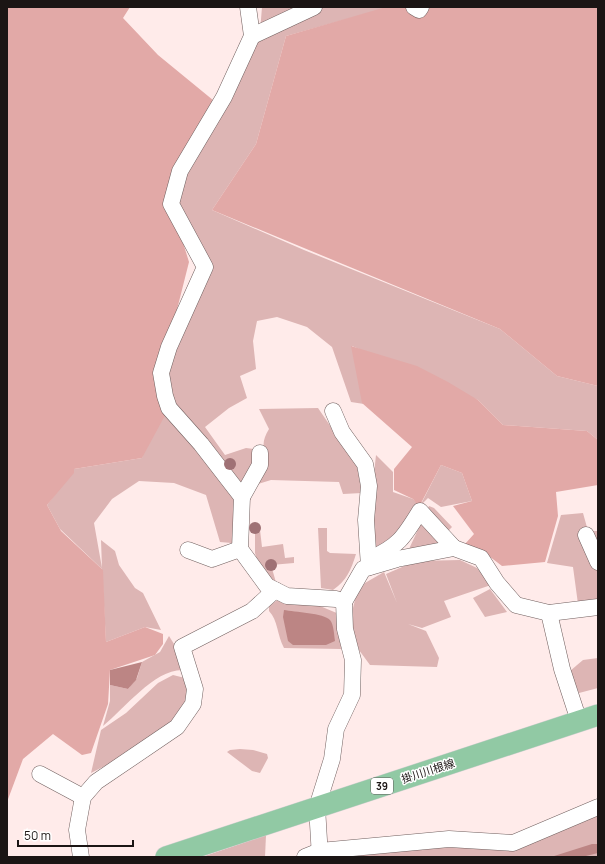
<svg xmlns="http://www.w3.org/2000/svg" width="605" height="864" viewBox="0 0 605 864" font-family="Manrope,'Noto Sans JP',sans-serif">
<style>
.green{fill:#ddb5b4}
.forest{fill:#e2a9a7}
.water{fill:#bc8584}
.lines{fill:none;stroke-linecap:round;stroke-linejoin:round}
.minor-casing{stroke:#71605f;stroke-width:17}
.major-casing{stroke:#d1d0d0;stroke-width:22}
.minor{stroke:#fff;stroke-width:16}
.major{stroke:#91c9a4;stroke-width:21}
.tree{fill:#9f7175}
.labels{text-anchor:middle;stroke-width:3;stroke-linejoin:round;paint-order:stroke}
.shield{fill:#fff;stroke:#5f5b5a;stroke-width:1}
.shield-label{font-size:10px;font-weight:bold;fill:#1b1514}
.street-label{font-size:11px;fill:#1b1514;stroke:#fff}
</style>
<rect width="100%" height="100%" fill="#ffebea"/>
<g class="green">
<polygon points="262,7 390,7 286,36 256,144 212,210 304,250 500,329 557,376 598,386 598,440 587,431 503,425 478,400 352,346 364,404 351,402 332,347 307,327 277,317 257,321 253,341 256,369 240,376 247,398 229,408 205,427 225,455 246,448 254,449 243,544 220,542 206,495 174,483 139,481 112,499 94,523 102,568 101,540 115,551 119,565 135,588 143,593 161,630 145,627 106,642 102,569 60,529 47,505 74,469 142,458 161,373 205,267 173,208 179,177 260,32"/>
<path d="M318,408L357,465L362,493L343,494L339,482L271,480L248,487L251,478L268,458C262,446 262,441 269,429L259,409Z"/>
<path d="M376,455L393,472V492L413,499L420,506L441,465L462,473L472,501L441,507L428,498L420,506L421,508L376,553C372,520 372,488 376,455Z"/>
<polygon points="429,506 434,508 452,527 443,536 443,543 409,549"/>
<polygon points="583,513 588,531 598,531 598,601 578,604 573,567 547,563 561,515"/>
<polygon points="255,528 260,530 262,547 283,544 285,558 294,557 294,563 271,565 277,586 261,573 255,553"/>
<path d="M318,528H327V551L330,553L356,554C351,570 347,580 333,590L321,588Z"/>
<polygon points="460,560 477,568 491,585 444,601 451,617 422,628 408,624 426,631 439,658 437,667 370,665 359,650 350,620 356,596 365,583 384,572 397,603 386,574 416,561"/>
<polygon points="490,589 507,612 485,617 473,598"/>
<path d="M279,599L308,601L339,614L341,649L284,648C277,635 278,620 269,611V606Z"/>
<path d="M169,636L174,644L182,646V670C154,670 124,709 103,726L110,701V685L128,689L137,678L142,662L160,652Z"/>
<polygon points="598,658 598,688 579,693 570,671 583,660"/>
<polygon points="173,675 185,678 191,693 185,714 148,744 91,773 101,730 126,713 158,683"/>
<polygon points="240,749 253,750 267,754 268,758 260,773 252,771 227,752 230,750"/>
<polygon points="598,804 598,857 306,857 393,843 517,834"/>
<polygon points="266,835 265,857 202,857"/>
</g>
<g class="forest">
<polygon points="7,7 130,7 123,18 158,55 219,105 171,204 189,262 161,373 169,408 142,458 74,469 74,473 47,505 61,531 103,570 106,642 145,627 163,634 163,644 155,655 110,670 108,704 91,753 82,755 53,734 23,759 7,802"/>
<polygon points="386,7 598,7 598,386 557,376 500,329 212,210 256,144 286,36"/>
<polygon points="351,346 417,366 448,382 478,400 503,425 587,431 598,440 598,485 556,492 558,516 545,562 502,566 485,553 465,544 474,534 453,506 472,501 462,473 441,465 419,507 413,499 394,490 394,469 412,447 362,403"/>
</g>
<g class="water">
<path d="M284,610C294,612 324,613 330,620C334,625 334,635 335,641L326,645H293L288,641L283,617Z"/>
<polygon points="142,662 136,680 128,689 110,685 110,670"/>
<polygon points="592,844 598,844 598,853 582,857 551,857"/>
</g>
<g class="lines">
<g class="minor-casing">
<g id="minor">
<polyline points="248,7 252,36 224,97 180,171 171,204 205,267 169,347 161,373 165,396 169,408 201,444 242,497 240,549 267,586 287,596 336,599 344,602 345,629 353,660 352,695 336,729 332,759 317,807 320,857"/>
<polyline points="414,7 419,10 421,7"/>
<polyline points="252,36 314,7"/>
<polyline points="333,411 342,432 365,464 369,486 366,520 369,567"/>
<polyline points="242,497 260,465 260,453"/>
<polyline points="586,535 598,562"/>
<polyline points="188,550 212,559 240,549"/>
<path d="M370,559C399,546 404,537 420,511L454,548"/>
<polyline points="344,602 363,569 397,559 454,548 481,558 497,583 516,605 549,613 598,607"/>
<polyline points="549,613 562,669 579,721"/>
<polyline points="40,774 83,797"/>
<polyline points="81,857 77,830 83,797 96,782 177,727 193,704 195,689 182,647 252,611 275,590"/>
<polyline points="305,857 320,851 449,839 513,843 598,807"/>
</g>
</g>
<g class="major-casing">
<polyline id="major" points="166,857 598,715"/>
</g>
<use href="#minor" class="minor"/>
<use href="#major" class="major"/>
</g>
<g class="tree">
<circle cx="230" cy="464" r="6"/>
<circle cx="255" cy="528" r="6"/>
<circle cx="271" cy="565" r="6"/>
</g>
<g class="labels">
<rect class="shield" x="371" y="778" width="22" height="16" rx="3"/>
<g class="shield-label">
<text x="382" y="790">39</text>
</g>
<g class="street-label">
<text transform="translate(428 771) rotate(-18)" y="4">掛川川根線</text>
</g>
</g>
<rect width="605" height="864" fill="none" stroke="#1b1514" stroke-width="16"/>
<path d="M18 840v6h115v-6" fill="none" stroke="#1b1514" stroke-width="2"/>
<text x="24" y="840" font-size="12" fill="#1b1514" stroke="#ffffff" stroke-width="3" paint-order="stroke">50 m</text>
</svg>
